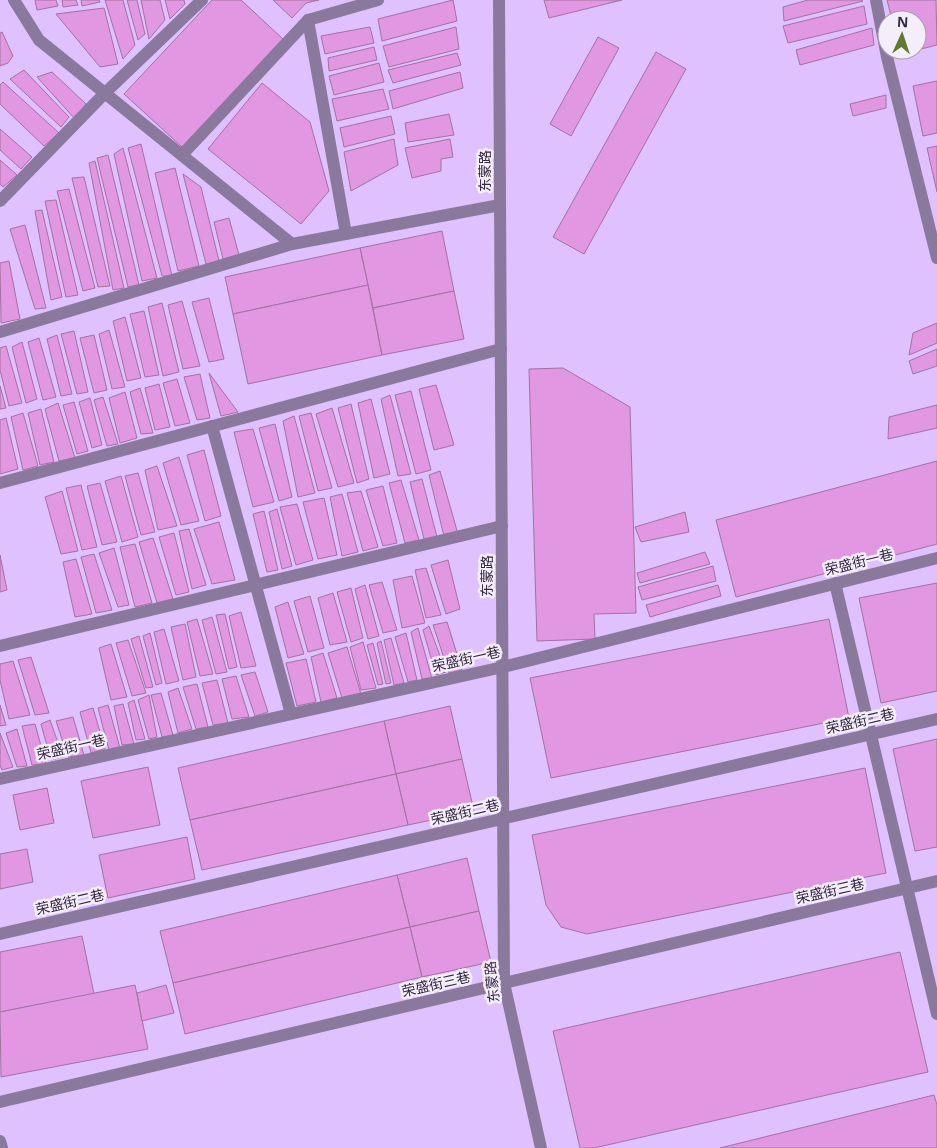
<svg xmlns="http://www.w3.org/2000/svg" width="937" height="1148" viewBox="0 0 937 1148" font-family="'Open Sans','Noto Sans SC',sans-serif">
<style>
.building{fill:#e197e1;stroke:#a272a2}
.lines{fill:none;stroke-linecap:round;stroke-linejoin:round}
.minor{stroke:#8a799d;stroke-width:12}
.labels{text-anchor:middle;stroke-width:5;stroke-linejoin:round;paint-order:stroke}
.street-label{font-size:14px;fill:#362a42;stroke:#f3eefa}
</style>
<rect width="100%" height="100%" fill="#dfc1ff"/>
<g class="building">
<polygon points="35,0 56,0 58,6 37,10"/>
<polygon points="62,0 76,0 78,5 63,7"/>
<polygon points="81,0 99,0 100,2 82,6"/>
<polygon points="105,0 123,0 135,45 123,59"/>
<polygon points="127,0 137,0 145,34 138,40"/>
<polygon points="141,0 160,0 165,20 149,39"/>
<polygon points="165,0 184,0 185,4 170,19"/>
<polygon points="212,0 241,0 283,39 182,147 124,94"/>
<polygon points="273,0 319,0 306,3 292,18"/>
<polygon points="453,0 457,21 382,41 378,19"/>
<polygon points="544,0 622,0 549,18"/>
<polygon points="808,0 862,0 863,1 784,21 783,7"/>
<polygon points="887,0 936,0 937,45 917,50 917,20 892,20"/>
<polygon points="864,6 867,24 788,43 783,26"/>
<polygon points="104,8 118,64 100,67 56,14"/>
<polygon points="370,27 374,43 325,54 321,36"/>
<polygon points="456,27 459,49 389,67 383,46"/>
<polygon points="872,28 874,45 800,65 796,50"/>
<polygon points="2,32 13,56 8,63 0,66 0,33"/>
<polygon points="598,37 619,48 571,136 550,124"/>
<polygon points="374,47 377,60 329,71 328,58"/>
<polygon points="900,50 915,50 901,53"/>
<polygon points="656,52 686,69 584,254 553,237"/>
<polygon points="457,53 461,65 393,83 388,70"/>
<polygon points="379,63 384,82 334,95 329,76"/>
<polygon points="24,70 69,117 61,127 10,79"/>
<polygon points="52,72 86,104 75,119 37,77"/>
<polygon points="460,72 463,88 393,109 389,91"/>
<polygon points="937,81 937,133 923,136 913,86"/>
<polygon points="3,82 59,133 44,146 0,104 0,85"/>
<polygon points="262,83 310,122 329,191 301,224 208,149"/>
<polygon points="383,89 389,109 337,121 332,99"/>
<polygon points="886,95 886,108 853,116 850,104"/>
<polygon points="449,114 454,135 408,142 405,123"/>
<polygon points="391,116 395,134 344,147 340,128"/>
<polygon points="0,129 32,157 21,169 0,150"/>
<polygon points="394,139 398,165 351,191 344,152"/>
<polygon points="450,139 453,157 441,159 441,171 412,178 405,148"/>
<polygon points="141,144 172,276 162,276 128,148"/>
<polygon points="937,146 937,192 927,148"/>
<polygon points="123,148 157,278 142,281 114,154"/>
<polygon points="108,155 139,285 128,287 97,158"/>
<polygon points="0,160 17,175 3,187 0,184"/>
<polygon points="95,161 124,288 113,290 89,163"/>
<polygon points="175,168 199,266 178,271 155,173"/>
<polygon points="183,174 201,187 219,261 206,264"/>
<polygon points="84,177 110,286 98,287 72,178"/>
<polygon points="69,189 95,288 83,291 57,191"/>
<polygon points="56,200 78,295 66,297 45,201"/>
<polygon points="42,210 62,297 51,300 35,211"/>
<polygon points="229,218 239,255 223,259 214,222"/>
<polygon points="25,225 46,308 35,309 10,229"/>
<polygon points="442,231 454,291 373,308 360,248"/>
<polygon points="360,248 368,285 233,314 225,277"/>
<polygon points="9,261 20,319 1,323 0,263"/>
<polygon points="368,285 382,355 248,384 233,314"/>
<polygon points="454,291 464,339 382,355 373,308"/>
<polygon points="209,298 224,359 209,362 192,302"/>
<polygon points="182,301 200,366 183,369 168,305"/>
<polygon points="162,303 179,372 163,376 148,307"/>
<polygon points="144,311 159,375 145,377 130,314"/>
<polygon points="125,317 141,378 127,381 113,321"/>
<polygon points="937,323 937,343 909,355 913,333"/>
<polygon points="109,330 125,387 112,389 99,334"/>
<polygon points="74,331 88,392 77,394 61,334"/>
<polygon points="57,335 72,394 61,396 47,339"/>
<polygon points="94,335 107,390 94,393 80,338"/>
<polygon points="39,338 56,397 43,400 28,342"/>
<polygon points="22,342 37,399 26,403 12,347"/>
<polygon points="6,346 22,403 9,406 0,370 0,348"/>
<polygon points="937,349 937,366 913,374 909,361"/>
<polygon points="563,368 630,407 636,613 594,614 595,639 537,641 529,369"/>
<polygon points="209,373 238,412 221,416"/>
<polygon points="200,374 210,418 197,420 184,377"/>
<polygon points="177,379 190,423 175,426 163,383"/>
<polygon points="159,384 170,427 155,430 145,388"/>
<polygon points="436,385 454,445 434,450 419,389"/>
<polygon points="0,386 6,408 0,409"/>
<polygon points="140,388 153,433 141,434 130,392"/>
<polygon points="411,391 431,470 416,474 395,395"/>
<polygon points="125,392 137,438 120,443 109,398"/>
<polygon points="390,395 411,474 398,476 381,399"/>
<polygon points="103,397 118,444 107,446 94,400"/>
<polygon points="90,398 102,445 92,448 79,402"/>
<polygon points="371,399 390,474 374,478 358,403"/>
<polygon points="74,402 88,451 77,454 63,405"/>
<polygon points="58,403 75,458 59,461 45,409"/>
<polygon points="351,404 369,479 357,483 338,408"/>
<polygon points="937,405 937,428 888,439 889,417"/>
<polygon points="332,408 354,483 338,487 316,414"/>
<polygon points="41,409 54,462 40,465 28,413"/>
<polygon points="23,413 38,466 23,470 11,417"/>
<polygon points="311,413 332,488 318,491 299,416"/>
<polygon points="294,416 315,493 298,497 283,421"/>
<polygon points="6,418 18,469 0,474 0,420"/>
<polygon points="275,424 292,497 279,501 259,428"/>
<polygon points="253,429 274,502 253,507 234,432"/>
<polygon points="204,450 221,516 205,521 187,455"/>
<polygon points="179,457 199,521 181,525 163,463"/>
<polygon points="937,461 937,544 736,597 716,520"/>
<polygon points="157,466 177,526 158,530 145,470"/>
<polygon points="440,471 458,534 444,536 429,475"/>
<polygon points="138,473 155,532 141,535 125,476"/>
<polygon points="121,476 138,537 122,542 105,481"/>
<polygon points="422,479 437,537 424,539 410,482"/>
<polygon points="401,480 419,540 405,543 389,483"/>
<polygon points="100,483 117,542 102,545 87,486"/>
<polygon points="81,485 97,547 82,550 66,488"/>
<polygon points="383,486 397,543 383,546 366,490"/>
<polygon points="62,491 78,551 61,554 45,497"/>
<polygon points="361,491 378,547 363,551 347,493"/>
<polygon points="342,494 358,552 342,556 330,497"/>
<polygon points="324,498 337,555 318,559 303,502"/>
<polygon points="297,504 313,560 296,565 280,507"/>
<polygon points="277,509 292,566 282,569 269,512"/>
<polygon points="264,511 278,570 267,572 253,514"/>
<polygon points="685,512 689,532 641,542 635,527"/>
<polygon points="219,522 235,580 212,584 194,529"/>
<polygon points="189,529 206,585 192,589 179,531"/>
<polygon points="174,533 189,592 176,595 159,537"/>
<polygon points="153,538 173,599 157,603 139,542"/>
<polygon points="135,544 152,603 135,607 120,547"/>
<polygon points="114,548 129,605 118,607 99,553"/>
<polygon points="705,552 710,564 640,583 637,573"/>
<polygon points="94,554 112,610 96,613 81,557"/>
<polygon points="0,555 7,590 0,592"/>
<polygon points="76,559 92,614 75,617 63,562"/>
<polygon points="448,560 460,609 446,614 431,565"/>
<polygon points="713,566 716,581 642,600 638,587"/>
<polygon points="426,568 441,615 426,618 415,570"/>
<polygon points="412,576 425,623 402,628 393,580"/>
<polygon points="382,582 397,630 383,633 369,585"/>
<polygon points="937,583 937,691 881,703 859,598"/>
<polygon points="365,585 379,636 368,639 355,589"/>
<polygon points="718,585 721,596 650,617 646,605"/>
<polygon points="351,588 363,638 351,642 337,592"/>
<polygon points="333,593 347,642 330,645 318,598"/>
<polygon points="310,596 324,648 308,652 294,601"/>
<polygon points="288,602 304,654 288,658 275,607"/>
<polygon points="241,612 256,666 241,668 229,616"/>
<polygon points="225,614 237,667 229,669 216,615"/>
<polygon points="212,617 227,672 216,674 202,620"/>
<polygon points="197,619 213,674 200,676 187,622"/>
<polygon points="829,619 849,718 551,778 530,678"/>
<polygon points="447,622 462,670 449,673 433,625"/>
<polygon points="185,624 196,677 183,680 171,627"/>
<polygon points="429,626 446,672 436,675 423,630"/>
<polygon points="418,628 432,679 422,679 411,632"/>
<polygon points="164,629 179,681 166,684 154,632"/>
<polygon points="150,633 162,683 156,685 143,636"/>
<polygon points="406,633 417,680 408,682 395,637"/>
<polygon points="139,636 153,687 146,688 131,639"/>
<polygon points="391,638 404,683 394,685 384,640"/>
<polygon points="128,640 146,693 132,696 116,643"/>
<polygon points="381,641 391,683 386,684 377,643"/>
<polygon points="363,642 376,688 361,690 350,647"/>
<polygon points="373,643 383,684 378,685 367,645"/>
<polygon points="111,644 127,697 111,700 99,648"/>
<polygon points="347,647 361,694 342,698 328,653"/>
<polygon points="323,653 337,698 321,702 311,657"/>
<polygon points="31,657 49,713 35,715 18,660"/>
<polygon points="306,659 316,702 297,706 286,663"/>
<polygon points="13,661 30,715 9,719 0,680 0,664"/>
<polygon points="255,672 268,712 255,716 241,675"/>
<polygon points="236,676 249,717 232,719 222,679"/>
<polygon points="217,680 228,723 213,725 202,683"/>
<polygon points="197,684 208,727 196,729 183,687"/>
<polygon points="178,688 192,729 178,733 168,692"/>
<polygon points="161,693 173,735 162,737 151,695"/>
<polygon points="149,695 157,737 149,739 138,700"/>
<polygon points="134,700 145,739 136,740 128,703"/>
<polygon points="123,704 134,744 122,745 114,706"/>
<polygon points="0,705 6,725 0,726"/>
<polygon points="108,705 120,748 109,750 98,708"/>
<polygon points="450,706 462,759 396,774 384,721"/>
<polygon points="93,708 105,749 91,753 80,712"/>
<polygon points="73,717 84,755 68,757 56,721"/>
<polygon points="50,720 63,757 51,760 41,724"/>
<polygon points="384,721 396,774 190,820 178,768"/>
<polygon points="35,724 46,764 32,765 22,726"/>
<polygon points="17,729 27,766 17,767 6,733"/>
<polygon points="0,733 13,767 2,770 0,765"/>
<polygon points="937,739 937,847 915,851 893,749"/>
<polygon points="462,759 474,811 408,825 396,774"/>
<polygon points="148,767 160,825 93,838 81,781"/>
<polygon points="865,768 886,873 587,934 561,927 546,905 532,835"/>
<polygon points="396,774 408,825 202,870 190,820"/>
<polygon points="47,788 54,823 20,830 13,795"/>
<polygon points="187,837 195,879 108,898 99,855"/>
<polygon points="27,849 33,882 0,889 0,854"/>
<polygon points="467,858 479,911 410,927 397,875"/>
<polygon points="397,875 410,927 173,983 160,931"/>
<polygon points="479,911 491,962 422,977 410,927"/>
<polygon points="410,927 422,977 185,1034 173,983"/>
<polygon points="82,936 94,994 0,1012 0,952"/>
<polygon points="900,952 928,1072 594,1148 580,1148 553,1031"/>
<polygon points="135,985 148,1049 1,1077 0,1012"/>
<polygon points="166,985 174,1013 142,1021 137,993"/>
<polygon points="934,1095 937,1105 937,1148 720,1148"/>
</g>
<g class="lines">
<g class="minor">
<polyline points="14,0 39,40 292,244 500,205"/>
<polyline points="499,0 504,983 541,1148"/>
<polyline points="876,0 887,57 937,258"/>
<polyline points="308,20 346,234"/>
<polyline points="182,155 308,20 378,0"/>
<polyline points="0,201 105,93 202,0"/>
<polyline points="0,332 292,244"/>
<polyline points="212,426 291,714"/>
<polyline points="0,483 501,349"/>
<polyline points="835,583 937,1014"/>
<polyline points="0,646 502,526"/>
<polyline points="0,779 503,667 937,558"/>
<polyline points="0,934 937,719"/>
<polyline points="0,1102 937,881"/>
<polyline points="0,1141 2,1148"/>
</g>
</g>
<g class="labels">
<g class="street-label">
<text transform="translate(485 171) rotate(-90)" y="5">东蒙路</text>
<text transform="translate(859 562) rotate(-14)" y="5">荣盛街一巷</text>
<text transform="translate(487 576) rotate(-90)" y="5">东蒙路</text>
<text transform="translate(466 659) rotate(-13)" y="5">荣盛街一巷</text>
<text transform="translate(860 721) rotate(-13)" y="5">荣盛街二巷</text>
<text transform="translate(71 747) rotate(-13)" y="5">荣盛街一巷</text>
<text transform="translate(465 812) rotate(-13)" y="5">荣盛街二巷</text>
<text transform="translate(830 891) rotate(-13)" y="5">荣盛街三巷</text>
<text transform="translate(70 902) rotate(-13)" y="5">荣盛街二巷</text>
<text transform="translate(492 982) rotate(-96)" y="5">东蒙路</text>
<text transform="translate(436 984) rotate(-13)" y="5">荣盛街三巷</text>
</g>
</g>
<g transform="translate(902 35) rotate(3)"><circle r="24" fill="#f3eefa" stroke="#a7a0b0"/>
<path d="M0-4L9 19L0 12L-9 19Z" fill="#5f7a2e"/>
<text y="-8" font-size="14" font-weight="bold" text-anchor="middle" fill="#362a42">N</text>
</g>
</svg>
